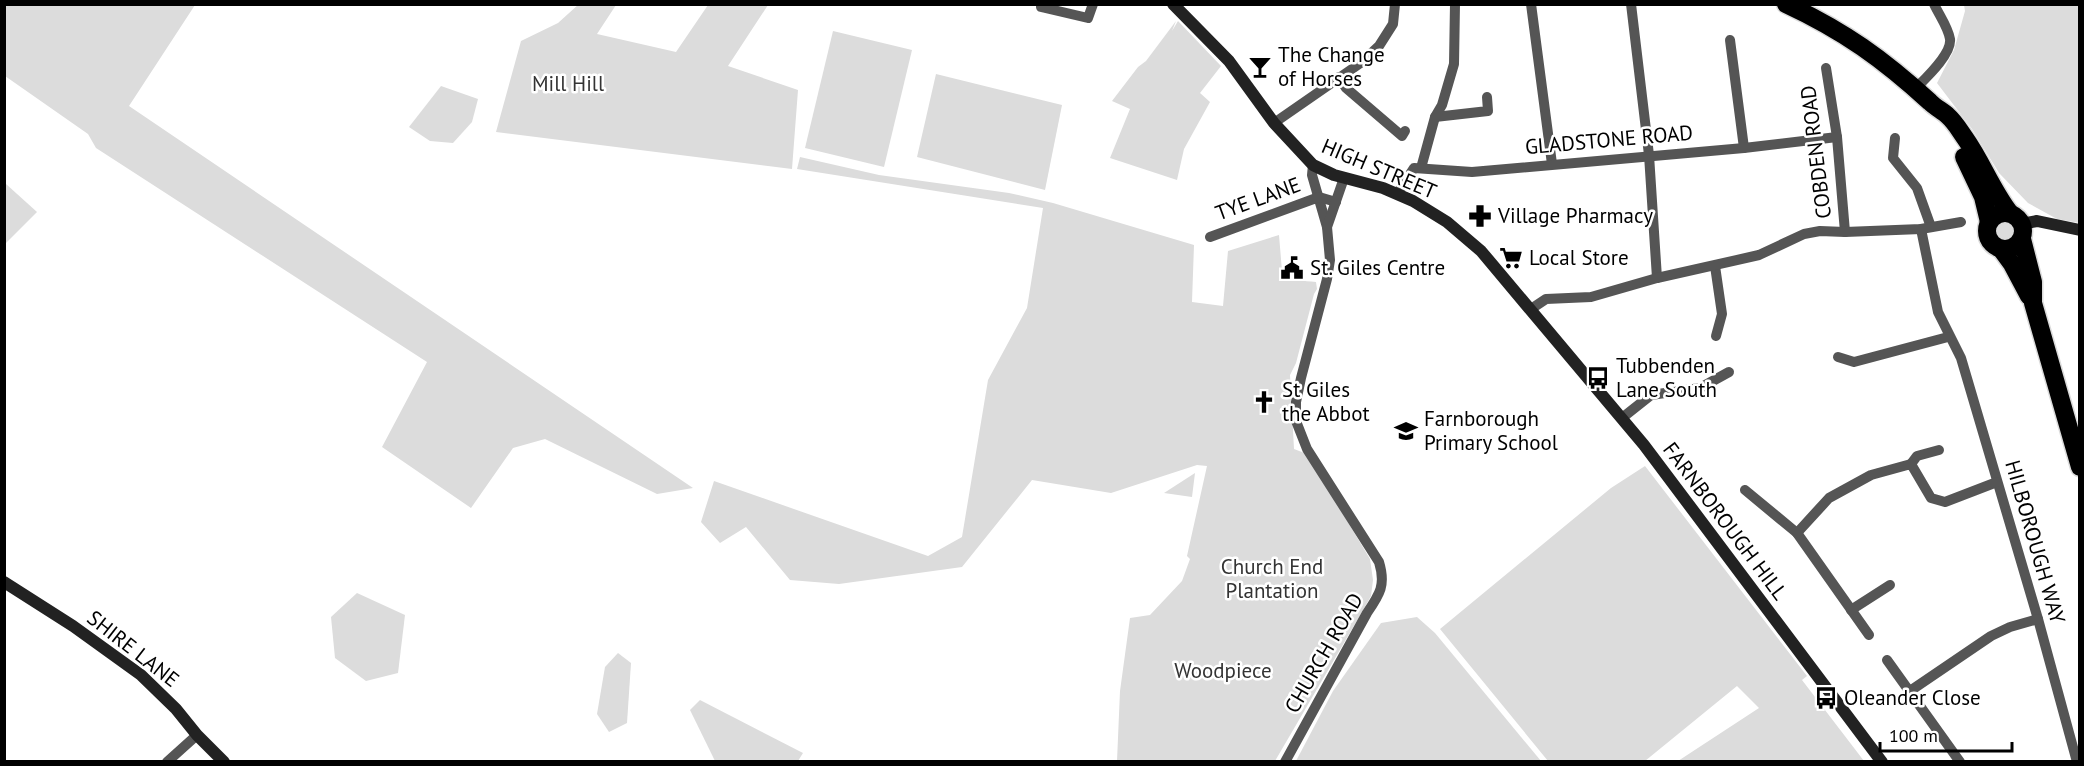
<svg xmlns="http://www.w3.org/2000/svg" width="2084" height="766" viewBox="0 0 2084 766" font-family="'PT Sans',sans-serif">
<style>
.green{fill:#dcdcdc}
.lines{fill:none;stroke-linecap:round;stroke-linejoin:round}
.highway-casing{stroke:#dbdbdb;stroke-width:21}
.street{stroke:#555;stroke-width:10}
.secondary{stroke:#222;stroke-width:12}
.highway{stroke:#000;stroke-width:18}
.labels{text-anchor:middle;stroke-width:5;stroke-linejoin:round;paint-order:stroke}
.poi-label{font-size:21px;fill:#000;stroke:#fff;text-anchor:start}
.park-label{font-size:21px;fill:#333;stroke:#fff}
.street-label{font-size:21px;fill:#000;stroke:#fff}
</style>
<rect width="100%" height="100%" fill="#fff"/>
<g class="green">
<polygon points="5,4 195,5 129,106 693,488 657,494 545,439 513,448 471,508 382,447 427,362 96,148 88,134 5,76"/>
<polygon points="579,4 616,5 597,34 676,52 708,5 768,5 728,66 798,90 792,169 496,132 521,41 558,23"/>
<polygon points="1964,5 2079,5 2079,223 2057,219 2028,203 1999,173 1972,129 1937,83 1954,50 1965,11"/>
<polygon points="1176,21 1172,31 1178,21 1221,66 1200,93 1210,102 1184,149 1177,180 1110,158 1130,109 1112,101 1138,67 1146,61"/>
<polygon points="833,31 912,50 884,167 805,148"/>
<polygon points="936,74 1062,105 1045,190 917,157"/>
<polygon points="441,86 478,99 472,122 453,143 430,141 409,127"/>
<path d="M800,157L879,175L1009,193L1053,203L1194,245L1192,302L1223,306L1228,251L1279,235L1282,271C1290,280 1304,281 1316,282L1317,289L1314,294L1296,363L1290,375L1294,449L1307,454L1370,559L1373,580L1371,596L1362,612L1275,761H1117L1120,691L1130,618L1150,615L1182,581L1190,559L1187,556L1207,466L1197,465L1111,493L1032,480L962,567L839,584L790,580L746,527L720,543L701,522L714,481L928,556L962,537L988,380L1027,308L1043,208L797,169Z"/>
<polygon points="6,184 37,212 5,244 4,186"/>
<circle cx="2005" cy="231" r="13"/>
<polygon points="1645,466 1807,676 1802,680 1864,761 1678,761 1759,708 1737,686 1645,761 1548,761 1440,629 1611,488"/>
<polygon points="1195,473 1192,497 1164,493"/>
<polygon points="357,593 405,615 398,673 366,681 335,658 331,617"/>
<polygon points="1417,617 1435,633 1541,761 1296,761 1333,691 1381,623"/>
<polygon points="618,653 631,663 627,723 609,732 597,714 605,667"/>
<polygon points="700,700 803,753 798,761 715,761 690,710"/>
</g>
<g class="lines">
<g class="highway-casing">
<g id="highway">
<path d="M1786,4C1844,31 1883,59 1930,102C1936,108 1943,111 1948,116C1955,122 1960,131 1965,138C1982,162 1992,190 2010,213"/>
<polyline points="1964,157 1983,197 1989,222"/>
<circle cx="2005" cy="231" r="18"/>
<polyline points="2022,239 2033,282 2033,303 2080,467"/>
<polyline points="2001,249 2012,264 2029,296"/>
</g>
</g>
<g class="street">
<polyline points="1531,4 1552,164"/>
<polyline points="1631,4 1649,155 1657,278"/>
<polyline points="1041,7 1088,18 1093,4"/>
<polyline points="1730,40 1744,148"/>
<polyline points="1826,68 1837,137 1845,232"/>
<polyline points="1339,77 1346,88 1402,136 1405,131"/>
<path d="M1916,88C1926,78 1952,54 1950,39C1948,27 1939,15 1934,4"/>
<polyline points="1435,117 1488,111 1487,97"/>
<polyline points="1274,123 1362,62 1379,46 1393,24 1395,4"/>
<polyline points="1895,138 1893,158 1917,188 1931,227"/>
<polyline points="1313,165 1312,175 1327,227"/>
<polyline points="1421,168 1435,117 1442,105 1454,64 1455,4"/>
<polyline points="1397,194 1414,168 1472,172 1744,148 1837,137"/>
<polyline points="1921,229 1938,312 1961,358 2038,619 2077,762"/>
<polyline points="1210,237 1319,197 1336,202"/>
<polyline points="1715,266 1722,314 1716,336"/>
<polyline points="1531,309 1546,299 1591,297 1657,278 1759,255 1804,234 1820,231 1845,232 1921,229 1961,222"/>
<polyline points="1838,357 1854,362 1948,337"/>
<polyline points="1622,418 1651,395 1700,388 1729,372"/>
<polyline points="1911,464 1917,456 1939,450"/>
<polyline points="1745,490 1797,533 1869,635"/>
<polyline points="1797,533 1829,498 1871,475 1911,464 1931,498 1945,502 1997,482"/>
<polyline points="1851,610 1890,585"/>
<polyline points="1887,660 1960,762"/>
<polyline points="1910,691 1991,636 2010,627 2038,619"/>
<polyline points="167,762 197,735"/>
<path d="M1285,762L1367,613C1380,594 1386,585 1379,562L1307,449L1296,421V402L1301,378L1327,279L1330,260L1327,227L1344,178"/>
</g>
<g class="secondary">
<polyline points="1173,4 1229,61 1274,123 1313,165 1334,175 1383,188 1413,201 1447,222 1481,251 1644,445 1882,762"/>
<polyline points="2022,224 2037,221 2080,230"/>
<polyline points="4,582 73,626 141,675 176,709 197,735 224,762"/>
</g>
<use href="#highway" class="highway"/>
</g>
<defs>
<g id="bar-bare" transform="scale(1.8)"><path d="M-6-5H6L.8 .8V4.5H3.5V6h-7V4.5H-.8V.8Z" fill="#000" stroke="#fff" stroke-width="2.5" paint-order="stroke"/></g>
<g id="pharmacy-bare" transform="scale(1.8)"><path d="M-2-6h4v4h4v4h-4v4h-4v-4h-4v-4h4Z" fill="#000" stroke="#fff" stroke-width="2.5" paint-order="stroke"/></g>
<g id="supermarket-bare" transform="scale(1.8)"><path d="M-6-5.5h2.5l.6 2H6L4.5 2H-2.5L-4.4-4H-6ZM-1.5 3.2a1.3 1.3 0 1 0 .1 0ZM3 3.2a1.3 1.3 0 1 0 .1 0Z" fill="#000" stroke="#fff" stroke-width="2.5" paint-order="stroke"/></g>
<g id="civic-bare" transform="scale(1.8)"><path d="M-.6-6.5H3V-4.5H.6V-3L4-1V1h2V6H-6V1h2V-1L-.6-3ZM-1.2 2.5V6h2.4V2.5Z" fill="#000" stroke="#fff" stroke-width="2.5" paint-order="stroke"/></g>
<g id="bus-bare" transform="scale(1.8)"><path d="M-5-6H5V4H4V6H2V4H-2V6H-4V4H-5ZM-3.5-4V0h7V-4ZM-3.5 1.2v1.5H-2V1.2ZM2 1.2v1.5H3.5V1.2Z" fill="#000" stroke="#fff" stroke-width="2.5" paint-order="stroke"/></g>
<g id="church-bare" transform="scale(1.8)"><path d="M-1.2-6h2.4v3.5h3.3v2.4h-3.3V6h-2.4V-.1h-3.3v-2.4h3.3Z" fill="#000" stroke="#fff" stroke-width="2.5" paint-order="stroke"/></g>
<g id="school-bare" transform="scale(1.8)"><path d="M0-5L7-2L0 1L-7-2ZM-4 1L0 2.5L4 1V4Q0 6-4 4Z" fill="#000" stroke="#fff" stroke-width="2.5" paint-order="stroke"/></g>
</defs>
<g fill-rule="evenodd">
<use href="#bar-bare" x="1260" y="67"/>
<use href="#pharmacy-bare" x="1480" y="216"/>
<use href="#supermarket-bare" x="1511" y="258"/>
<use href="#civic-bare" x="1292" y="268"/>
<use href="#bus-bare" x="1598" y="378"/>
<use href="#church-bare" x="1264" y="402"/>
<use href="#school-bare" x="1406" y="431"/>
<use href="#bus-bare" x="1826" y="698"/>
</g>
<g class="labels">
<g class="poi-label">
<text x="1278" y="62">The Change<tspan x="1278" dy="24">of Horses</tspan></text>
<text x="1498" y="223">Village Pharmacy</text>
<text x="1529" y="265">Local Store</text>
<text x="1310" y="275">St. Giles Centre</text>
<text x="1616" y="373">Tubbenden<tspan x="1616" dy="24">Lane South</tspan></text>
<text x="1282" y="397">St Giles<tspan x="1282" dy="24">the Abbot</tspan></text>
<text x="1424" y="426">Farnborough<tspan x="1424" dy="24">Primary School</tspan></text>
<text x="1844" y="705">Oleander Close</text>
</g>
<g class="park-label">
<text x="568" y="91">Mill Hill</text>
<text x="1272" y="574">Church End<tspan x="1272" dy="24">Plantation</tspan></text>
<text x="1223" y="678">Woodpiece</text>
</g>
<g class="street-label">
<text transform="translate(1609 140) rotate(-5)" y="7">GLADSTONE ROAD</text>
<text transform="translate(1816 152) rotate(-97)" y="7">COBDEN ROAD</text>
<text transform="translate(1379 169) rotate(23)" y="7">HIGH STREET</text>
<text transform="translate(1258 199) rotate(-20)" y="7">TYE LANE</text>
<text transform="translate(1725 521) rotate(53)" y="7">FARNBOROUGH HILL</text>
<text transform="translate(2035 542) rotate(74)" y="7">HILBOROUGH WAY</text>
<text transform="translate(133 649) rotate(38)" y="7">SHIRE LANE</text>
<text transform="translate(1324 653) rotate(-60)" y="7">CHURCH ROAD</text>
</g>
</g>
<rect width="2084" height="766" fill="none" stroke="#000000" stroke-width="12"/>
<path d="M1880 742v9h132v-9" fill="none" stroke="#000000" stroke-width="3"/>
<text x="1889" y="742" font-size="18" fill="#000000" stroke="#ffffff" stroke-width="4.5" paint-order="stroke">100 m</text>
</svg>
